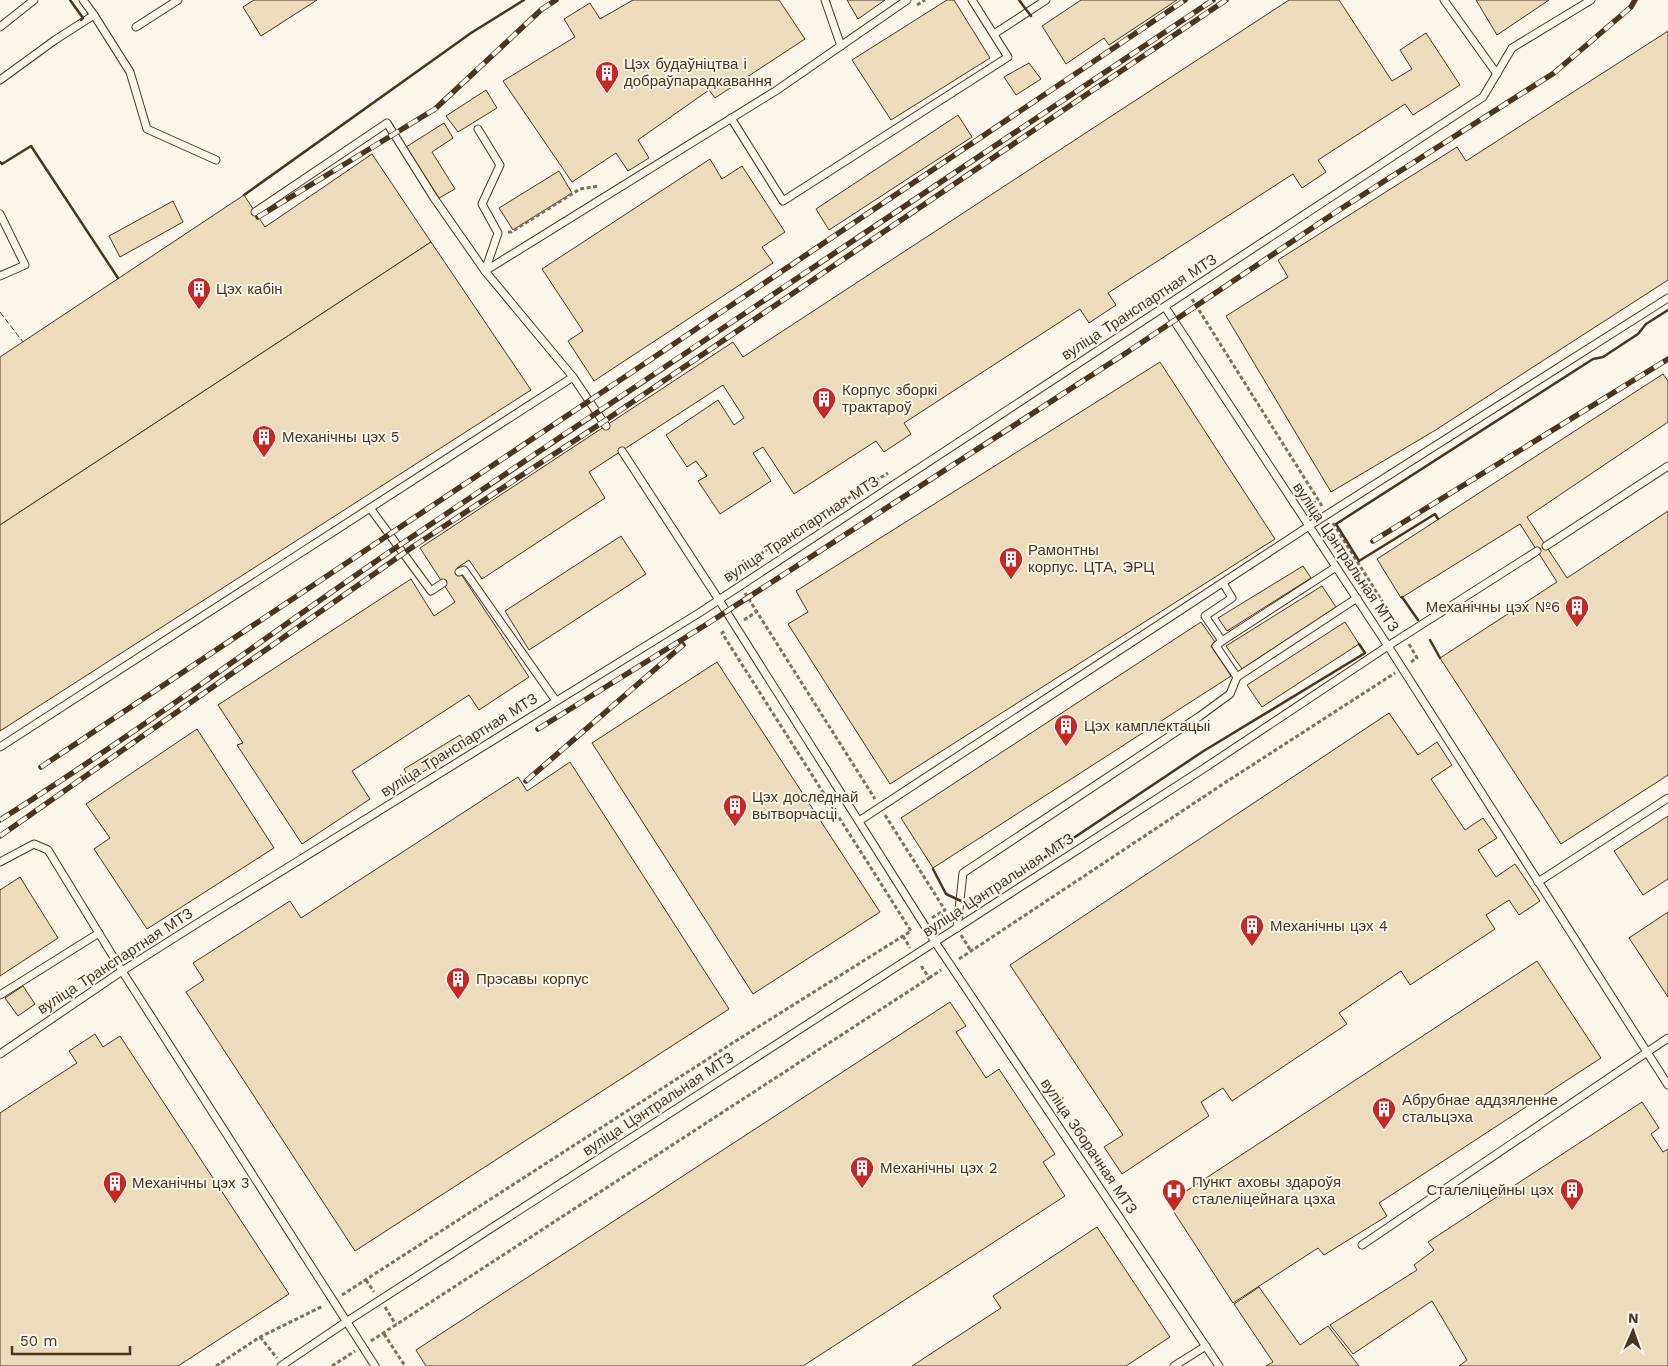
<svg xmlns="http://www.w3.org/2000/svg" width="1668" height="1366" viewBox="0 0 1668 1366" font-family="'Work Sans',sans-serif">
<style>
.building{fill:#ecdcbc;stroke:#4a3520}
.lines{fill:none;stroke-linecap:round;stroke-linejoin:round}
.lane-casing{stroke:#4a3520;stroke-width:9}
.path{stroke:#7f6f5c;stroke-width:3;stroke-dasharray:4 2.5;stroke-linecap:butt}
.lane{stroke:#fbf6e9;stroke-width:7}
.rail-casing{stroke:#4a3520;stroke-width:5.5}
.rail{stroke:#fbf6e9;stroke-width:4;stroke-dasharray:11;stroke-linecap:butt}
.fence{stroke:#4a3520;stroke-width:1;stroke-dasharray:6 2.5;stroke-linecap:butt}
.wall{stroke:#4a3520;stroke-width:2.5}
.labels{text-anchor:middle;stroke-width:4;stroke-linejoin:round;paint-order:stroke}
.poi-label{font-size:15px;fill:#4a3520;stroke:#fbf6e9;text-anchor:start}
.street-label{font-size:15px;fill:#4a3520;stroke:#fbf6e9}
</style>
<rect width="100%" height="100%" fill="#fbf6e9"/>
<g class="building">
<polygon points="254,0 317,0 261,36 243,7"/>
<polygon points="633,0 779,0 805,39 715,98 709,90 638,140 649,158 628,171 616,153 572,182 503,81 575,37 564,19 590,3 600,19"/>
<polygon points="847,0 885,0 858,19"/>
<polygon points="947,0 954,0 990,58 891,120 852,60"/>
<polygon points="1081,0 1177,0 1109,45 1104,38 1066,64 1042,26"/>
<polygon points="1289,0 1339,0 1392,81 1412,69 1400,50 1426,33 1460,85 1413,115 1405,104 1318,160 1326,172 1302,188 1293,174 1108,293 1116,305 1089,323 1080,309 904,423 911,434 884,452 876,441 794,494 763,447 753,453 771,481 720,514 698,481 707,476 696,461 687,467 666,435 718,400 734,425 744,418 723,385 589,472 605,498 482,579 469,560 457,568 529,677 479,710 469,695 352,771 370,799 302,844 237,745 243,743 218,705 411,579 434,616 455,602 420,548 733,342 743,357"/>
<polygon points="1476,0 1549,0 1497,35"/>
<polygon points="1668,31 1668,280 1434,431 1331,492 1226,316 1288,277 1278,260 1457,147 1466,161"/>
<polygon points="1029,63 1041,79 1016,95 1004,77"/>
<polygon points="486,90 497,108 458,132 446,116"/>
<polygon points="958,115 972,137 829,230 816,209"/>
<polygon points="444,123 453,138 432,152 455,189 439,198 406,147"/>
<polygon points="372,154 431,242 0,525 0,357 244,195 265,227"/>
<polygon points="710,159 722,179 742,166 785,232 762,247 773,263 594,381 568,341 583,331 542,269"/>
<polygon points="559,171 572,193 513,230 499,208"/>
<polygon points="173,201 183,222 120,257 109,236"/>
<polygon points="431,242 531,390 0,731 0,525"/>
<polygon points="1160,362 1275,539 890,784 788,624 808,612 796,591"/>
<polygon points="1663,374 1668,381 1668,422 1527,517 1567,578 1668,511 1668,775 1561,844 1440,658 1557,582 1520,524 1401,598 1377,559"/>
<polygon points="621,536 646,574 529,650 505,611"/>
<polygon points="1303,566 1311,578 1227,631 1218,618"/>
<polygon points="1322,586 1336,607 1242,669 1226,646"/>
<polygon points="1201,622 1215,642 1211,646 1231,676 933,868 901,818"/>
<polygon points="1345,622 1359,644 1262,707 1247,685"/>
<polygon points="717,662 880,912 753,994 592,743"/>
<polygon points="1389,713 1418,755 1437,742 1452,765 1431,779 1465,830 1483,818 1497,838 1478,850 1496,877 1515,864 1540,901 1519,915 1509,900 1486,915 1495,929 1410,985 1401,971 1339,1013 1347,1024 1232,1101 1223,1088 1201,1102 1209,1116 1122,1174 1104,1147 1123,1135 1010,965"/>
<polygon points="197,729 274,848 147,929 94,849 110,838 86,804"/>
<polygon points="460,735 466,745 410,780 404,769"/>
<polygon points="570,762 729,1009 355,1251 186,992 204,980 193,963 290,901 301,918 518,777 527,791"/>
<polygon points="1668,816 1668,879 1643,895 1614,851"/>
<polygon points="20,877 58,938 0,976 0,890"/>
<polygon points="1668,912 1668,997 1629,938"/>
<polygon points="1537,961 1601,1058 1379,1203 1387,1216 1324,1255 1318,1248 1233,1303 1168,1203"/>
<polygon points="23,986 35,1004 18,1016 5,998"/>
<polygon points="950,1002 966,1026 956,1032 986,1078 999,1069 1055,1154 1043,1162 1065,1196 803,1366 426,1366 416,1350"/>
<polygon points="95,1034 103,1047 120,1036 289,1294 178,1366 0,1366 0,1113 77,1063 69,1051"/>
<polygon points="1642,1102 1659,1128 1651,1134 1663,1152 1668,1149 1668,1366 1459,1366 1467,1360 1432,1301 1353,1354 1330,1325 1417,1270 1414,1265 1434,1250 1428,1242"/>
<polygon points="1097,1227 1170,1337 1126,1366 912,1366 1001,1308 993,1296"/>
<polygon points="1259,1287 1300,1345 1328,1326 1359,1366 1266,1366 1273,1362 1234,1304"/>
</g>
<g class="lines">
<g class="lane-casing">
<g id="lane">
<polyline points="83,0 94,15"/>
<polyline points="825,0 841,46"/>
<polyline points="1444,0 1497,74"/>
<polyline points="0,27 34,0"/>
<polyline points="136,27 178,0"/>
<polyline points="994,34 1046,0"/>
<polyline points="0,80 55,40 94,15 130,72 147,129 216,160"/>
<polyline points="731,118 783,201 1008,57 972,0"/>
<polyline points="478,129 500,165 482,204 498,233 485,271"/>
<polyline points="255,212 387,123 434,198 485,271"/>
<polyline points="0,214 25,265 0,276"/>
<polyline points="606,426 573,377 485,271 777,90 907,0"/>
<polyline points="622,451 719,600 935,942 1219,1366"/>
<polyline points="370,508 431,591 443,583"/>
<polyline points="1546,546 1668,466"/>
<polyline points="1537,551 1388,646 1668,1085"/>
<polyline points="459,572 464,570 556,701"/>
<polyline points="1223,583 1232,598 1205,616 1222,641 1216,646 1237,677 1357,598"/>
<polyline points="1222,641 1336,567"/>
<polyline points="0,747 573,377"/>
<polyline points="859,821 1309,526 1668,298"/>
<polyline points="0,862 34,844 48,850 122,971 375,1366"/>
<polyline points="1538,882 1668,798"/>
<polyline points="957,928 963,873 1200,716 1230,694 1237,677"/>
<polyline points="0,995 99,933"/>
<polyline points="0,1054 122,971 201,921 699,613 1483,97 1512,48 1591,0"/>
<polyline points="1362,1245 1668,1038"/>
<polyline points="281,1366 346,1322 1203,769 1388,646 1165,307"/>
<polyline points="1174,1366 1206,1346"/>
</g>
</g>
<g class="path">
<polyline points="917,5 925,0"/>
<polyline points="508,232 511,232 580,189 599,186"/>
<polyline points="1192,299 1322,506"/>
<polyline points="1333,523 1399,628"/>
<polyline points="735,577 732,572 888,473"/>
<polyline points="745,593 875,799"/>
<polyline points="744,620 756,612"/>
<polyline points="1409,644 1417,658 1411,662"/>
<polyline points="885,815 945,910 930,919"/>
<polyline points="961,935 971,951"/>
<polyline points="903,936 910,948"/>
<polyline points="959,959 1226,782 1395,673"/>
<polyline points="929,978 941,970"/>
<polyline points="366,1280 374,1292"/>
<polyline points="342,1295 731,1044 911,931 722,633 726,630"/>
<polyline points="385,1307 396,1325"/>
<polyline points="384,1334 405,1366"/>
<polyline points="260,1337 277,1358"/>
<polyline points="371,1341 929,978 920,964"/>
<polyline points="216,1366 260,1337 323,1306"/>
<polyline points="332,1366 355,1351"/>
</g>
<use href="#lane" class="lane"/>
<g class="rail-casing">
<g id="rail">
<polyline points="258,217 435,109 542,9 556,0"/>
<polyline points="1373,541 1668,359"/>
<polyline points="538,729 707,624 1126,353 1339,210 1554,73 1631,7 1635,0"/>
<polyline points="41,767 589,401 1185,0"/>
<polyline points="526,781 683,645"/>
<path d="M0,820C133,736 258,642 388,553C662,368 938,184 1213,0"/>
<polyline points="0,836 414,546 603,422 1226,0"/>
</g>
</g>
<use href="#rail" class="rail"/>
<polyline class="fence" points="0,312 23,342"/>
<g class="wall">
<polyline points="70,0 83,18 81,20"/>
<polyline points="1019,0 1031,16"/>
<polyline points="0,162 2,164 31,146 118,278"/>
<polyline points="244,195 471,33 524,0"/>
<polyline points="1438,519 1435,514 1359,561 1336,524 1593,359 1603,357 1638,334 1646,324 1668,310"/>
<polyline points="1402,597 1418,620"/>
<polyline points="1430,640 1440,658"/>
<polyline points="933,869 946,894 972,906 1202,752 1365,653 1359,644"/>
</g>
</g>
<defs>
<g id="building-pin" transform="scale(1.25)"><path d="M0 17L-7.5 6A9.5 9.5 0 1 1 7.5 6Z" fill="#c62828" stroke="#fbf6e9"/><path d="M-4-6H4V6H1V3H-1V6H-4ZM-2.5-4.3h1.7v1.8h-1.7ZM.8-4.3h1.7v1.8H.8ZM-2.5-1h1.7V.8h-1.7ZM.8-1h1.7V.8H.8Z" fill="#fff"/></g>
<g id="hospital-pin" transform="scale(1.25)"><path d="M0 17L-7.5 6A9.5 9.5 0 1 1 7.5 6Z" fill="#c62828" stroke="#fbf6e9"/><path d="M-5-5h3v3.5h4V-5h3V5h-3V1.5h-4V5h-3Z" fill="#fff"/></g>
</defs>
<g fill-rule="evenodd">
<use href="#building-pin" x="607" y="73"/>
<use href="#building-pin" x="199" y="289"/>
<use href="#building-pin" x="824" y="399"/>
<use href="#building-pin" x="264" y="437"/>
<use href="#building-pin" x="1011" y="559"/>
<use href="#building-pin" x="1577" y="607"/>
<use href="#building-pin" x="1066" y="726"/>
<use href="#building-pin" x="735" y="806"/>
<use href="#building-pin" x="1252" y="926"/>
<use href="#building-pin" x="458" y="979"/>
<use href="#building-pin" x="1384" y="1109"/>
<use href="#building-pin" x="862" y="1168"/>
<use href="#building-pin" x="115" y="1183"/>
<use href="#building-pin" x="1572" y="1190"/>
<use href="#hospital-pin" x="1174" y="1191"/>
</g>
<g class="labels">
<g class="poi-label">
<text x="624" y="69">Цэх будаўніцтва і<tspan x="624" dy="17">добраўпарадкавання</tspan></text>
<text x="216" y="294">Цэх кабін</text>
<text x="842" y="395">Корпус зборкі<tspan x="842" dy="17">трактароў</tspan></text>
<text x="282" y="442">Механічны цэх 5</text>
<text x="1028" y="555">Рамонтны<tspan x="1028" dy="17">корпус. ЦТА, ЭРЦ</tspan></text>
<text x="1560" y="612" text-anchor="end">Механічны цэх №6</text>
<text x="1084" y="731">Цэх камплектацыі</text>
<text x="752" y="802">Цэх доследнай<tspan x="752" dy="17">вытворчасці</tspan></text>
<text x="1270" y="931">Механічны цэх 4</text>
<text x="476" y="984">Прэсавы корпус</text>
<text x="1402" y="1105">Абрубнае аддзяленне<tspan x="1402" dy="17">стальцэха</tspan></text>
<text x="880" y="1173">Механічны цэх 2</text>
<text x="1192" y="1187">Пункт аховы здароўя<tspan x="1192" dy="17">сталеліцейнага цэха</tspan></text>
<text x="132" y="1188">Механічны цэх 3</text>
<text x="1554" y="1195" text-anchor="end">Сталеліцейны цэх</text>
</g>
<g class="street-label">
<text transform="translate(1139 307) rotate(-33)" y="5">вуліца Транспартная МТЗ</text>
<text transform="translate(801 529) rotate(-33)" y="5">вуліца Транспартная МТЗ</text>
<text transform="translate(1346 557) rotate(56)" y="5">вуліца Цэнтральная МТЗ</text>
<text transform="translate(459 745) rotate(-32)" y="5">вуліца Транспартная МТЗ</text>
<text transform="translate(998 885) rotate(-33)" y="5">вуліца Цэнтральная МТЗ</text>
<text transform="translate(115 961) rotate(-33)" y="5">вуліца Транспартная МТЗ</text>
<text transform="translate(658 1104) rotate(-33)" y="5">вуліца Цэнтральная МТЗ</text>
<text transform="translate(1089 1146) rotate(56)" y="5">вуліца Зборачная МТЗ</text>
</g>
</g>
<g transform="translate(1633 1331) rotate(2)" stroke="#fbf6e9" stroke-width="4" paint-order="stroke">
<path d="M0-4L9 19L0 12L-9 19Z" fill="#4a3520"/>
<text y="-8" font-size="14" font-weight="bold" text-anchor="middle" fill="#4a3520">N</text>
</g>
<path d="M12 1346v8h118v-8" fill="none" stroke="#4a3520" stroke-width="2.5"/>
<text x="20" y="1346" font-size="15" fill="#4a3520" stroke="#fbf6e9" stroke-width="4" paint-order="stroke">50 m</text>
</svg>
